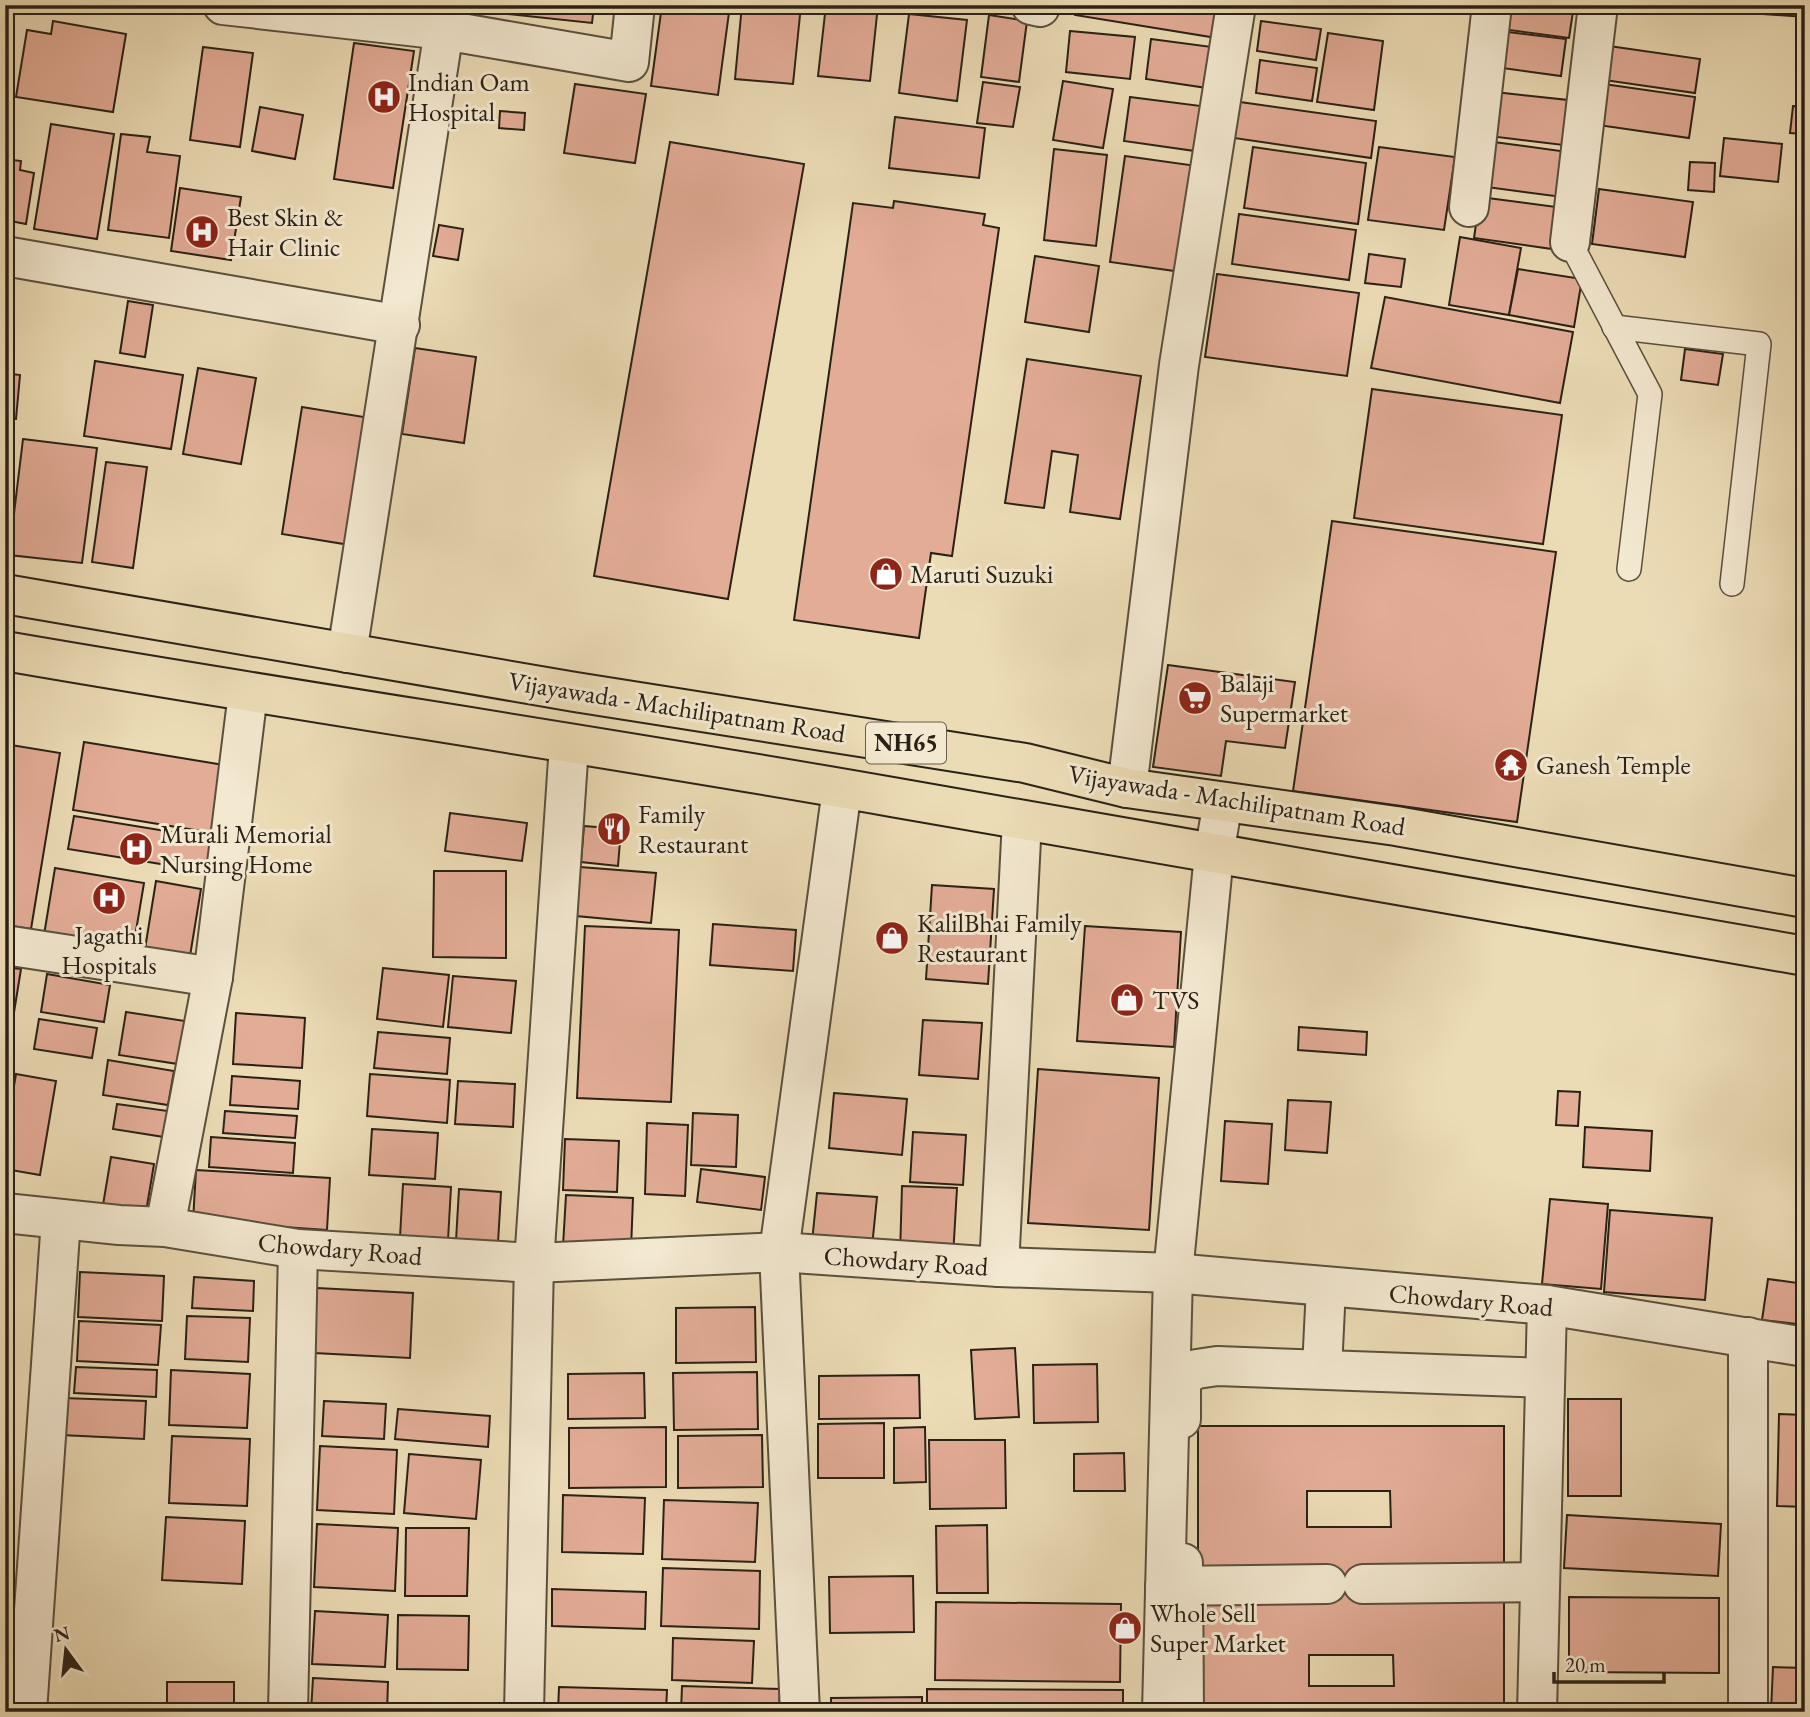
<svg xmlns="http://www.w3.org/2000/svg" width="1810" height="1717" viewBox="0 0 1810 1717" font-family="'EB Garamond',serif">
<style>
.building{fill:#e3ac97;stroke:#2a2116;stroke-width:2;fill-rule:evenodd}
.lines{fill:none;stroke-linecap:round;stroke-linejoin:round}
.service-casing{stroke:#5a503e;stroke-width:26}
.minor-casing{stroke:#5a503e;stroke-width:42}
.tertiary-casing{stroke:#5a503e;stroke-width:42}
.trunk-casing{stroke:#2a2116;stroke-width:42}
.service{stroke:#f3e8d0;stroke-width:23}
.minor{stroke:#f3e8d0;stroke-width:38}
.tertiary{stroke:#f3e8d0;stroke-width:38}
.trunk{stroke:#ecdcb6;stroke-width:38}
.labels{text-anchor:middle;stroke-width:6;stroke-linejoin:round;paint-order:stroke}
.shield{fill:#f3e8d0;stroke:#665d4e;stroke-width:2}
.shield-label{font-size:24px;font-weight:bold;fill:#2a2116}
.poi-label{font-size:26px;fill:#2a2116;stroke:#f3e8d0;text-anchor:start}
.street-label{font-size:26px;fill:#2a2116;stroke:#f3e8d0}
</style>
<rect width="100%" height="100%" fill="#ecdcb6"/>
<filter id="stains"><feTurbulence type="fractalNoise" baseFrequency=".00286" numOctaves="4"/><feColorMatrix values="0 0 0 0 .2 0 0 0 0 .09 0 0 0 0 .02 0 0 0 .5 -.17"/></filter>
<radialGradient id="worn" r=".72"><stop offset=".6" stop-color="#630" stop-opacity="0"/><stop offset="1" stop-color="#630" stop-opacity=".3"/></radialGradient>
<g class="building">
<polygon points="509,5 594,5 592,23 508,14"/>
<polygon points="662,5 730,5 718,95 651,86"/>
<polygon points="742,5 801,5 793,84 735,79"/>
<polygon points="826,5 878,5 870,81 818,76"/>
<polygon points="1076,5 1229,5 1223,39 1075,15"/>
<polygon points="1505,5 1574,5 1569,38 1502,29"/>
<polygon points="1707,5 1805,5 1805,17 1707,10"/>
<polygon points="909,14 967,20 957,101 899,93"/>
<polygon points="989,15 1027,21 1019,82 981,77"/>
<polygon points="53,21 126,34 113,112 16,97 27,30 51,34"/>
<polygon points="1261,21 1321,29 1316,60 1257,51"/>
<polygon points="1070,31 1135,37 1130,79 1066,72"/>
<polygon points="1500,31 1566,39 1561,76 1495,67"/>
<polygon points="1328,33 1383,41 1374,110 1317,102"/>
<polygon points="1151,39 1212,47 1207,88 1146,79"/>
<polygon points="354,43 414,51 393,188 334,179"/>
<polygon points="1609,46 1700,59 1695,93 1604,80"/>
<polygon points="203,47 253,53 240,147 190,140"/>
<polygon points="1260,60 1317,68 1312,101 1256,93"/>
<polygon points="1063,81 1113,89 1103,148 1053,140"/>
<polygon points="983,82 1020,87 1013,127 977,123"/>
<polygon points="1597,83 1695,97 1689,138 1591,124"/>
<polygon points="575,84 646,94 635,163 564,153"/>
<polygon points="1495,92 1568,100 1563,145 1489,136"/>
<polygon points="1130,97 1201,106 1195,151 1124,141"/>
<polygon points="1240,102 1376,121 1371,158 1234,138"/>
<polygon points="1793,106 1805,107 1805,134 1790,133"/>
<polygon points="260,107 303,115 295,159 252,151"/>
<polygon points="500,111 525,113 524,130 499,128"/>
<polygon points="895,117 985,128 979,178 889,168"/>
<polygon points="51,124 114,134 97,239 34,229"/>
<polygon points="121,134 150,137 147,152 180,156 169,238 108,230"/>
<polygon points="1724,138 1782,144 1778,182 1720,176"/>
<polygon points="1486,141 1568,152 1562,197 1479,186"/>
<polygon points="670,142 804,164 728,599 594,576"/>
<polygon points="1253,147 1366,163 1358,224 1244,208"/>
<polygon points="1379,147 1455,157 1444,230 1368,220"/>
<polygon points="1054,149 1107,155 1096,246 1044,240"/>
<polygon points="1125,156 1197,166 1182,272 1110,262"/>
<polygon points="5,159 21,161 20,170 34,173 26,224 5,220"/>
<polygon points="1690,162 1715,163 1714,192 1688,190"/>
<polygon points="180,188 241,197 231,260 171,251"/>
<polygon points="1599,189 1693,202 1685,257 1592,244"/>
<polygon points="1480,197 1564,208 1559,250 1474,238"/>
<polygon points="894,201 985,214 983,225 999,228 952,556 931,553 919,638 794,620 853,203 893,208"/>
<polygon points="1239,214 1356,230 1349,280 1232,264"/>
<polygon points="439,225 463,229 458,260 433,256"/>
<polygon points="1460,237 1521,248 1509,315 1449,305"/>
<polygon points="1369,254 1405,259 1401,287 1365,283"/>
<polygon points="1035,256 1099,266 1089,332 1025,322"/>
<polygon points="1518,269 1582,279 1574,327 1509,315"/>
<polygon points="1217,274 1359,293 1347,376 1205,357"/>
<polygon points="1385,297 1573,332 1560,403 1371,368"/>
<polygon points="128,301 153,305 145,357 120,353"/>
<polygon points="415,348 476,357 464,443 402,434"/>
<polygon points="1685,349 1723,354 1718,385 1681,380"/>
<polygon points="1027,359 1141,376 1120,519 1070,512 1078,455 1052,451 1044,508 1005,503"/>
<polygon points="95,361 183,375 171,449 84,436"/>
<polygon points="198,368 256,378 241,464 183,454"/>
<polygon points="5,373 20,375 16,419 5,418"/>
<polygon points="1372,389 1562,415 1543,544 1354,518"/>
<polygon points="302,407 370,418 350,545 282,534"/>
<polygon points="5,437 13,438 5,483"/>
<polygon points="23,439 97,448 82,563 9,555"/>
<polygon points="106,462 147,467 133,568 92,562"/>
<polygon points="1332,521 1556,552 1517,822 1293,791"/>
<polygon points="1168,665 1295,682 1285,748 1226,741 1221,776 1153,767"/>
<polygon points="84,742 230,766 219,834 73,810"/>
<polygon points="5,744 60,753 31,929 5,925"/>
<polygon points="450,813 527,823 522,861 445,851"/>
<polygon points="74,816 215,839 210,872 68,849"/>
<polygon points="584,826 621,829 618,866 581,862"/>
<polygon points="580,867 656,873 651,923 576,916"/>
<polygon points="55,868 144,883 133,949 44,935"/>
<polygon points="434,871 506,871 506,958 433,957"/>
<polygon points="156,881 201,889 189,962 144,955"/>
<polygon points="932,885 994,889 988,984 926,979"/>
<polygon points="713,924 796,930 793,971 710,965"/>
<polygon points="585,926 679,930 671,1102 577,1098"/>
<polygon points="1085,926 1181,932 1174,1047 1077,1041"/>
<polygon points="5,967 21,969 11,1031 5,1030"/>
<polygon points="383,968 449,975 443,1027 377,1019"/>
<polygon points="47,974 110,985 104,1022 41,1012"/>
<polygon points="453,976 516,981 511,1033 448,1027"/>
<polygon points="126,1012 185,1021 178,1064 119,1055"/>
<polygon points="236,1013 305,1018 302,1068 233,1064"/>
<polygon points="39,1019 97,1028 92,1058 34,1049"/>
<polygon points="923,1020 982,1023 978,1079 919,1075"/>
<polygon points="1299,1027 1367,1032 1366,1055 1298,1050"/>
<polygon points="378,1032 450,1038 447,1074 374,1068"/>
<polygon points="108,1060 174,1071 168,1105 103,1095"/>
<polygon points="1038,1069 1159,1078 1149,1230 1028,1223"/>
<polygon points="16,1074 56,1081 40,1175 5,1169 5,1138"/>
<polygon points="370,1074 450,1080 447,1123 367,1116"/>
<polygon points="232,1076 300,1081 298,1109 230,1105"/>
<polygon points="458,1081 515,1084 513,1127 455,1124"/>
<polygon points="1558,1091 1580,1092 1578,1126 1556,1125"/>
<polygon points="834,1093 907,1099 902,1155 829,1148"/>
<polygon points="1288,1100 1331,1102 1327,1153 1285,1150"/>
<polygon points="117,1104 168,1111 164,1137 113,1129"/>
<polygon points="225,1111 297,1116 295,1138 223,1133"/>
<polygon points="693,1113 738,1115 736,1167 691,1165"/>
<polygon points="1225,1121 1272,1124 1268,1184 1221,1181"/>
<polygon points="647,1123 688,1125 685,1196 645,1194"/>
<polygon points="1585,1127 1652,1131 1650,1171 1583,1167"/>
<polygon points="372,1129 438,1133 435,1179 369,1175"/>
<polygon points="913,1132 966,1135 963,1185 910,1182"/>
<polygon points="211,1137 295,1143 293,1173 209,1167"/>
<polygon points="565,1139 619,1141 617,1192 563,1190"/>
<polygon points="111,1157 154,1164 146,1212 103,1205"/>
<polygon points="701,1169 765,1177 761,1210 697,1202"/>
<polygon points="196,1170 330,1178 327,1230 193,1221"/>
<polygon points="403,1184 451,1187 448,1240 400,1237"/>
<polygon points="902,1186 957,1188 953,1257 900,1255"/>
<polygon points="459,1189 501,1192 498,1243 456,1241"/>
<polygon points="817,1193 877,1197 872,1247 812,1242"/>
<polygon points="566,1195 633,1198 631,1249 563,1246"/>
<polygon points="1550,1199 1608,1204 1601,1289 1542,1284"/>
<polygon points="1610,1210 1712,1218 1705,1300 1604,1292"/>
<polygon points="80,1272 164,1276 162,1321 78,1317"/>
<polygon points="194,1277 254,1281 253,1311 192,1308"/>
<polygon points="1768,1279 1805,1284 1805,1325 1762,1320"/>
<polygon points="317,1288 413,1293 410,1358 314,1353"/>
<polygon points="755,1307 756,1362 676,1363 676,1308"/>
<polygon points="187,1316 250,1318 248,1362 185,1359"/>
<polygon points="79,1321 161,1325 158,1365 77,1361"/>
<polygon points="1015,1348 1019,1417 975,1419 971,1350"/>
<polygon points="1097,1364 1098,1422 1034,1423 1033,1365"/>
<polygon points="76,1367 157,1370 156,1397 74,1393"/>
<polygon points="171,1370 250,1374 247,1428 169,1425"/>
<polygon points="757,1372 758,1429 674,1430 673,1373"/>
<polygon points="644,1373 645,1418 568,1419 568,1374"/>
<polygon points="919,1375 920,1418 819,1419 819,1376"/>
<polygon points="63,1398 146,1401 144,1439 61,1435"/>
<rect x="1568" y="1399" width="53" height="97"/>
<polygon points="324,1401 386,1404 384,1439 322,1436"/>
<polygon points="398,1409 490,1416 488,1447 395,1439"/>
<polygon points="1779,1414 1805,1415 1805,1507 1777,1506"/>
<polygon points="884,1423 884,1478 818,1478 818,1424"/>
<path d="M1198,1426H1504V1712H1198ZM1307,1491H1390L1391,1527H1307ZM1309,1655H1393L1394,1686H1309Z"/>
<polygon points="666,1427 666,1487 569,1488 569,1428"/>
<polygon points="925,1427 926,1482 894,1483 894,1428"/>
<polygon points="762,1435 763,1487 678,1488 678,1436"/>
<polygon points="172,1436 250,1439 247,1506 169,1503"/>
<polygon points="929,1440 1005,1440 1006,1508 930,1509"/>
<polygon points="320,1446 397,1450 394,1514 317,1510"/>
<polygon points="1124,1453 1125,1491 1074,1491 1074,1454"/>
<polygon points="409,1454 481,1460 476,1519 404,1513"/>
<polygon points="563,1495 645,1498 643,1554 562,1552"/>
<polygon points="664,1500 758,1503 755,1562 662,1559"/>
<polygon points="1567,1515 1721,1524 1718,1576 1564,1568"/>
<polygon points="166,1517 245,1521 242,1584 162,1580"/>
<polygon points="317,1524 398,1528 395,1591 314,1587"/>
<polygon points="987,1525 988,1593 937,1593 936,1526"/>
<polygon points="406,1528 469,1528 467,1596 405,1596"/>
<polygon points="663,1568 760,1571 759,1629 661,1626"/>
<polygon points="913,1576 914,1632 830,1633 829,1577"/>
<polygon points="552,1589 646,1592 645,1629 552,1626"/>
<polygon points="1569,1597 1719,1598 1719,1673 1569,1672"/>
<polygon points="936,1602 1121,1604 1120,1682 935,1680"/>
<polygon points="315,1611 388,1615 385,1667 312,1664"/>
<polygon points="398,1615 469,1616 468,1670 397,1669"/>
<polygon points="673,1638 754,1641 752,1683 672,1680"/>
<polygon points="1773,1667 1805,1668 1805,1712 1771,1712"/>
<polygon points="313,1678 388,1682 387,1712 311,1712"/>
<rect x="167" y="1682" width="67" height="30"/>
<polygon points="682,1686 780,1689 779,1712 681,1712"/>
<polygon points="559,1687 667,1690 666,1712 558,1712"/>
<polygon points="927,1689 1123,1690 1123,1712 927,1712"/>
<polygon points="922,1697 922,1712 831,1712 831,1698"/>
</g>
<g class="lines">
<g class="service-casing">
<g id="service">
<polyline points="1570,242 1650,394 1629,569"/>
<polyline points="1614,327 1759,344 1732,584"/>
</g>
</g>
<g class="minor-casing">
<g id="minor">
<polyline points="223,5 444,30 629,62 635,5"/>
<polyline points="1031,5 1040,7"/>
<polyline points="1469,207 1492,5"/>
<polyline points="1570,242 1598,5"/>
<polyline points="5,256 400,325"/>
<polyline points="347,653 444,30"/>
<polyline points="1127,788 1179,365 1236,5"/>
<polyline points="5,945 213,977"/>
<polyline points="165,1227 213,977 248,693"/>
<polyline points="999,1267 1022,820"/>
<polyline points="1748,1337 1748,1712"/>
<polyline points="1322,1369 1326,1287"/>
<polyline points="1181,1419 1181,1386 1184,1375 1197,1369 1217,1366 1545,1378"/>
<polyline points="1183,1563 1184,1712"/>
<polyline points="1363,1584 1540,1582"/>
<polyline points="1165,1586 1327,1584"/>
<polyline points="27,1712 61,1219"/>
<polyline points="288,1712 298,1249"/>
<polyline points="524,1712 534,1263 569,745"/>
<polyline points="800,1712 779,1252 842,789"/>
<polyline points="1537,1712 1547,1305"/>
</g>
</g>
<g class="tertiary-casing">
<g id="tertiary">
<polyline points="5,1213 119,1225 165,1227 298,1249 534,1263 779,1252 999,1267 1173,1273 1547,1305 1805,1347"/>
<polyline points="1162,1712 1173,1273 1214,854 1223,802"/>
</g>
</g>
<g class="trunk-casing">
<g id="trunk">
<polyline points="5,594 575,692 1025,763 1127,788 1396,826 1805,898"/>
<path d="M5,651C300,702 597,745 892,797C1196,850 1500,904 1805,956"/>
</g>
</g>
<use href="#service" class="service"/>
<use href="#minor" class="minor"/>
<use href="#tertiary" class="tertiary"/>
<use href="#trunk" class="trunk"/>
</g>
<defs>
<g id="hospital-disc" transform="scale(1.75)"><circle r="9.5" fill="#8f2418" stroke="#f3e8d0"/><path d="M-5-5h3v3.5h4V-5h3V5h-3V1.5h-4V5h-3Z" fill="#fff"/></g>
<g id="shop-disc" transform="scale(1.75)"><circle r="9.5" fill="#8f2418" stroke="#f3e8d0"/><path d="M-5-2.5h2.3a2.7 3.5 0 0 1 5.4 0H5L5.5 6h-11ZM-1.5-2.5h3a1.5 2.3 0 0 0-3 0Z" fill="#fff"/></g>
<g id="supermarket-disc" transform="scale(1.75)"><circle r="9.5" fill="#8f2418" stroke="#f3e8d0"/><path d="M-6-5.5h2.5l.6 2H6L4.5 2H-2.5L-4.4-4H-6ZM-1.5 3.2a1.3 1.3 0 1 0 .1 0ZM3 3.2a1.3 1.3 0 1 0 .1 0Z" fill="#fff"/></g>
<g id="temple-disc" transform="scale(1.75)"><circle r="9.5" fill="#8f2418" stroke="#f3e8d0"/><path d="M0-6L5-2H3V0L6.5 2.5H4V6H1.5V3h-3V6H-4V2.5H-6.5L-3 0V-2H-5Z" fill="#fff"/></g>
<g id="restaurant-disc" transform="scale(1.75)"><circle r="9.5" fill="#8f2418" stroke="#f3e8d0"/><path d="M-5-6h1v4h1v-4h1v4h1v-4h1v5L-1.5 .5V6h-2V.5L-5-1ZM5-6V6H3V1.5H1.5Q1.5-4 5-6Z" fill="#fff"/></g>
</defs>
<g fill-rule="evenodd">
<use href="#hospital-disc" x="384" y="97"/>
<use href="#hospital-disc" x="202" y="232"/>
<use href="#shop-disc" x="886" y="574"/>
<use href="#supermarket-disc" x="1195" y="698"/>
<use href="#temple-disc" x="1511" y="765"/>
<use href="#restaurant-disc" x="614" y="829"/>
<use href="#hospital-disc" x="136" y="849"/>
<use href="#hospital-disc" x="109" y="898"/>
<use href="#shop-disc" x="892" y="938"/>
<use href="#shop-disc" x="1127" y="1000"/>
<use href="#shop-disc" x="1125" y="1628"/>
</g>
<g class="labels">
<rect class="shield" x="866" y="722.5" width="80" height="41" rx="5"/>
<g class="shield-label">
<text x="906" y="751">NH65</text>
</g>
<g class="poi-label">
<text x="408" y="91">Indian Oam<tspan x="408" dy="30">Hospital</tspan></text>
<text x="227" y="226">Best Skin &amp;<tspan x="227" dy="30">Hair Clinic</tspan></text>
<text x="910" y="583">Maruti Suzuki</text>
<text x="1220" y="692">Balaji<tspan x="1220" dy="30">Supermarket</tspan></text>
<text x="1536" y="774">Ganesh Temple</text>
<text x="638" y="823">Family<tspan x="638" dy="30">Restaurant</tspan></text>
<text x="160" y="843">Murali Memorial<tspan x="160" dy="30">Nursing Home</tspan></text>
<text x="917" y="932">KalilBhai Family<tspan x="917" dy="30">Restaurant</tspan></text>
<text x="109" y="944" text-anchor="middle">Jagathi<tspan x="109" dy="30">Hospitals</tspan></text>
<text x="1152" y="1009">TVS</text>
<text x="1150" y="1622">Whole Sell<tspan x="1150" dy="30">Super Market</tspan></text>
</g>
<g class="street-label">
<text transform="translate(677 707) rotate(9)" y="9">Vijayawada - Machilipatnam Road</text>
<text transform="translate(1237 800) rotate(9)" y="9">Vijayawada - Machilipatnam Road</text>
<text transform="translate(340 1249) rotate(5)" y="9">Chowdary Road</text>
<text transform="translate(906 1261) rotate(4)" y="9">Chowdary Road</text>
<text transform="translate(1471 1300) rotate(5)" y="9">Chowdary Road</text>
</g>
</g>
<rect width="1810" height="1717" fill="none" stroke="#ecdcb6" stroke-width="28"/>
<rect x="7" y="7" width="1796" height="1703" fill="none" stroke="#2a2116" stroke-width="3.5"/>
<rect x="14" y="14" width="1782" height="1689" fill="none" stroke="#2a2116" stroke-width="2"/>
<g transform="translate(66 1650) rotate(345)" stroke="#f3e8d0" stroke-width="5" paint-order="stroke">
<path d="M0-5L12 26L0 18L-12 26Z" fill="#2a2116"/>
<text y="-10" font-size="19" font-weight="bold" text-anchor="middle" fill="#2a2116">N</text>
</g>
<path d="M1554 1672v10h110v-10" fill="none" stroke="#2a2116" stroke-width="3.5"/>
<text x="1565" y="1672" font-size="21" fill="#2a2116" stroke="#f3e8d0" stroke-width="5" paint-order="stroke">20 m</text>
<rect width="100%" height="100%" filter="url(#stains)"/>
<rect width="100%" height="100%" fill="url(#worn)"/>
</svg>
